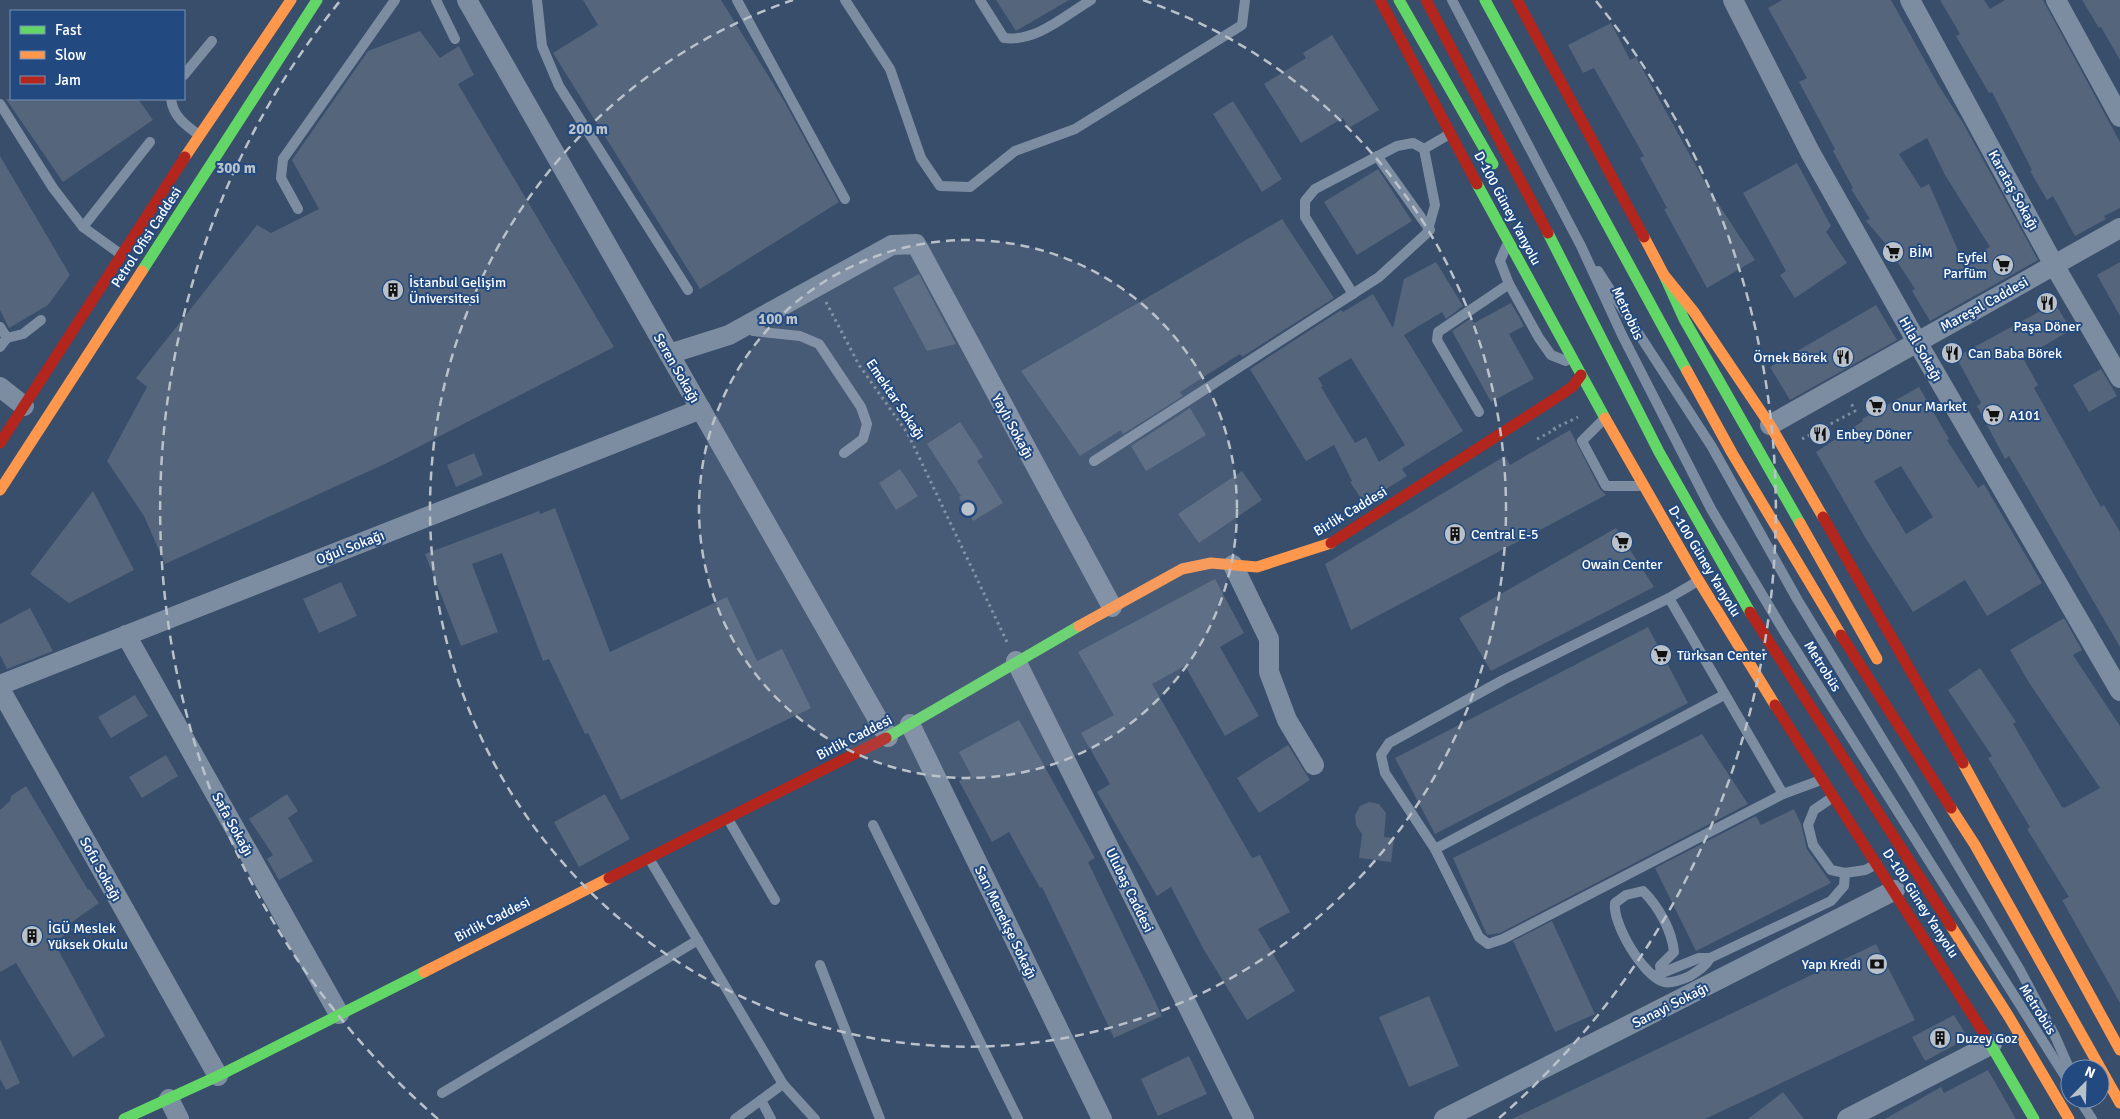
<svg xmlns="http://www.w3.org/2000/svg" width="2120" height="1119" viewBox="0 0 2120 1119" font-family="Signika,sans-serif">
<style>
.building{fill:#54657c;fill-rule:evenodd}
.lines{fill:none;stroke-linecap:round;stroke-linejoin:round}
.path{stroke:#7d8da1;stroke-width:3;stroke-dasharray:2.5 4;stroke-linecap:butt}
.lane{stroke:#7d8da1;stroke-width:10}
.street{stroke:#7d8da1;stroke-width:20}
.fast{stroke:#63d668;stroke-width:11}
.slow{stroke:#ff974d;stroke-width:11}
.jam{stroke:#b3261e;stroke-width:11}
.ring{fill:none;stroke:#b9c1cb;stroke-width:2.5;stroke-dasharray:9 6}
.labels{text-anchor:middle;stroke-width:4;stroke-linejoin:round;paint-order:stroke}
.street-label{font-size:14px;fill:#fff;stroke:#224a80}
.poi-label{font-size:14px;fill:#fff;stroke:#224a80;text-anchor:start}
.centre{fill:#b9c1cb;stroke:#224a80;stroke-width:2.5}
.ring-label{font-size:15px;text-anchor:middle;font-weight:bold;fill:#b9c1cb;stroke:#224a80;stroke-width:4;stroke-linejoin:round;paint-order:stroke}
</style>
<rect width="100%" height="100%" fill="#384e6a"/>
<g class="building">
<polygon points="583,0 721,0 784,101 839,202 700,289 553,53 598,25"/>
<polygon points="996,0 1069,0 1016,31"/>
<path d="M1782,0H1891L1939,86L1963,123L2038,260L1930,321L1912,291L1915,289L1885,243L1866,221L1870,219L1851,189L1853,188L1833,151L1835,149L1799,82L1807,78L1768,8ZM1927,138L1945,175L1990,247L1963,262L1929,184L1921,188L1899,154Z"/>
<polygon points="1940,0 1984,0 1990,9 2005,0 2043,0 2120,142 2120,208 2104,216 2106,219 2075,236 2053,196 2047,200 2030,171 2032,170 1992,92 1989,93 1956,36 1960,34"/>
<polygon points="2082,0 2120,0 2120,60 2101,27 2099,28"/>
<polygon points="1611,23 1630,60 1636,57 1708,188 1755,260 1707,288 1664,209 1667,208 1640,158 1644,156 1594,68 1583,73 1568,45"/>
<polygon points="420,31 440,58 459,46 474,75 458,84 614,347 387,463 165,564 144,516 107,461 147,387 136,378 257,225 271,233 319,209 292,160 368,51"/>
<polygon points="1332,35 1379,110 1349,128 1343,118 1301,143 1264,84 1306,58 1303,53"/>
<polygon points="6,99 138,99 153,120 63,182"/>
<polygon points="1233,101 1282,179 1262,192 1213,114"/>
<polygon points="0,156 70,275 48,305 9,328 0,310"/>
<polygon points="1797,163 1831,226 1826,232 1847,263 1795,298 1780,275 1786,271 1743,193"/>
<polygon points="1378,169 1412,221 1357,255 1324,202"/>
<polygon points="1282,219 1334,298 1242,357 1240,354 1180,392 1183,396 1123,434 1121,430 1080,456 1021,371"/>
<path d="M1436,262L1463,306L1446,319L1442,312L1404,335L1463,431L1402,469L1407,476L1364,503L1350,482L1352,481L1334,445L1306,461L1250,369L1341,310L1343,312L1373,294L1393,328L1404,279ZM1351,358L1405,445L1379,462L1366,437L1355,443L1321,387L1323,386L1318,378Z"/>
<polygon points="2120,262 2120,316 2097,275"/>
<polygon points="919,274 956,344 927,351 893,288"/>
<polygon points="1511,303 1524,326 1509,334 1534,379 1491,402 1452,331 1471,318 1474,323"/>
<polygon points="2055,303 2071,330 2023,358 2038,385 2034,388 2101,507 2104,505 2120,532 2120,647 2009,456 2005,459 1977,406 1981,403 1956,357"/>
<polygon points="1876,305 1897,340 1790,400 1770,367"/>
<polygon points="2101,369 2117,396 2089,412 2073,385"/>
<path d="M1919,387L1949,439L1947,440L1978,488L1984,484L2042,583L1987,616L1965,580L1913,612L1866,539L1816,452L1863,421L1862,419ZM1901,466L1933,517L1906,534L1874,481Z"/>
<polygon points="1190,408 1206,435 1146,471 1131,446"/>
<polygon points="960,422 983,457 977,461 1003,503 973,521 959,497 961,496 927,444"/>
<polygon points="1570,430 1600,489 1606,495 1351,630 1325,564 1505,456 1510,465"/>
<polygon points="474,453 483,475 456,487 447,465"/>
<polygon points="900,469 918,496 896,510 879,483"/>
<polygon points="1242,471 1262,500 1199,543 1178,514"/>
<polygon points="93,491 134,570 69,603 30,574"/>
<polygon points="555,508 610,652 727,597 757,661 782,649 811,708 621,800 588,733 585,734 549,659 543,661 502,553 472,564 498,632 461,646 425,554 539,511 540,514"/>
<polygon points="1616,528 1654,587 1491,671 1459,618"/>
<polygon points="1215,579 1244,633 1220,647 1259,716 1225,736 1185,666 1152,684 1252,858 1260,855 1290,912 1258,929 1295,991 1247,1020 1204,950 1171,887 1157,896 1097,792 1110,784 1081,733 1114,715 1078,652"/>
<polygon points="341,582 357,616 319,633 303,599"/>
<polygon points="30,608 53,651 7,669 0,655 0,624"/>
<polygon points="2064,618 2082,650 2073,655 2120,726 2120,1003 2062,900 2069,897 2027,829 2030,827 1988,758 1992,756 1948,690 1980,668 2016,722 2013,724 2062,807 2064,808 2100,788 2028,681 2010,650"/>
<polygon points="1648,627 1688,703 1435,834 1395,758"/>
<polygon points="135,695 148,716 111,738 98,717"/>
<polygon points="1019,720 1095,858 1088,862 1162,1016 1114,1038 1042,887 1040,888 1009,832 992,842 959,781 971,775 959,752"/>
<polygon points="1702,734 1748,804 1500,933 1487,935 1453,858"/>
<polygon points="1288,745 1310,780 1259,813 1237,778"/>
<polygon points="166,755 178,776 142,798 129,777"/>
<polygon points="26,786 88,890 89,889 99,903 69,924 73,930 54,942 105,1036 73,1057 16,963 0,972 0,810 10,801 11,796"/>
<polygon points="287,794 298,811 288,818 313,861 279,880 267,859 273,855 249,819"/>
<polygon points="605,794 630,839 579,867 554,822"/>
<polygon points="1369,802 1379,804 1386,813 1384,837 1394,838 1391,862 1359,858 1362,834 1356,825 1355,815 1360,806"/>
<polygon points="1794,809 1801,824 1807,849 1831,883 1696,951 1655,868 1756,816 1761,825"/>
<polygon points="1552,921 1595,1014 1555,1032 1513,941"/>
<polygon points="1876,944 1915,1020 1705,1119 1512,1119"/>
<polygon points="1429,996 1459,1066 1409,1087 1379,1017"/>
<polygon points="1954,1015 1968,1038 1925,1061 1912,1037"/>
<polygon points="0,1039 20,1083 6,1090 0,1079"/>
<polygon points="1189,1056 1207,1094 1158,1116 1141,1079"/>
<polygon points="1988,1070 2016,1119 1885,1119 1941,1087 1944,1093"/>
<polygon points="1783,1092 1804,1119 1748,1119"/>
</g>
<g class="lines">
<g class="path">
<polyline points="826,302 859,365 908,434 1007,642"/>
<polyline points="1553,429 1578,417"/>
<polyline points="1537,439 1556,429"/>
<polyline points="1802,439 1855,411 1850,401"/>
</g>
<g class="lane">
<polyline points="436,0 455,39"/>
<polyline points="537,0 542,46 559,86 688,290"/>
<polyline points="737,0 845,199"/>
<polyline points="845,0 890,69 921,158 940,186 970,187 1015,151 1075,129 1242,25 1245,0"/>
<path d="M980,0L1004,38C1037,42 1064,16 1091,0"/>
<polyline points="1452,0 1581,246 1622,335 1711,509 1785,633 2070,1084"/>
<polyline points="184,75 212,41"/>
<path d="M171,99C173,116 185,125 199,135"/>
<polyline points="0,104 53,188 83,227 119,253"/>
<polyline points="1377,156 1430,230"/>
<polyline points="298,209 281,178 283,159 395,0"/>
<polyline points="83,227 150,142"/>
<polyline points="1506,247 1500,261 1509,284 1539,338 1551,355 1566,361"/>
<polyline points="1598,271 1712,447 1797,599 1909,783 2020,970 2055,1036 2070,1070"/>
<polyline points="1353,294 1305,217 1305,201 1315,189 1397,146 1413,143 1424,149"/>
<polyline points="747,325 753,331 800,336 819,344 861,407 867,424 863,439 844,453"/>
<polyline points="0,327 7,338 23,334 41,320"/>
<polyline points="0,347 7,338"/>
<polyline points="1479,412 1437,340 1438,332 1509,284"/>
<polyline points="1604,419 1582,441 1606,486 1639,486"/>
<polyline points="1094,461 1379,277 1427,233 1435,205 1424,149 1448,135"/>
<polyline points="1698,581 1669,598 1503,680 1389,743 1381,755 1385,773 1435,849 1479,937 1488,944 1503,939 1783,794 1821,780"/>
<polyline points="1669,598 1783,794"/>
<polyline points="1833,797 1814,810 1808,825 1813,845 1831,870 1845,873 1865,870 1877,864"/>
<polyline points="728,819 775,900"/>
<polyline points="873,825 1018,1119"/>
<polyline points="1435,849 1724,695"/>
<polyline points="650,860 783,1084 815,1119"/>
<polyline points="820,965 880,1119"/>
<path d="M1661,973L1660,966L1674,952C1672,930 1658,906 1643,891L1626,895L1615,903C1612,923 1643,976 1664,982C1670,984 1684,979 1690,976C1699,970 1705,967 1710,958"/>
<polyline points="1657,975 1699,958 1710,958 1831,901 1844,886 1845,873"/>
<polyline points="442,1093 698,940"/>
<polyline points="2079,1099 2092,1119"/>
<polyline points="761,1100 771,1119"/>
<polyline points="735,1119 783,1084"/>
</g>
<g class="street">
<polyline points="467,0 888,737"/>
<polyline points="1733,0 1810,152 1917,342 2120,691"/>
<polyline points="1910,0 2054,265 2120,378"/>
<polyline points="2056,0 2120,117"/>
<polyline points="669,354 729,335 892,245 916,244 1112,607"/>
<polyline points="0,387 24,406"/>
<polyline points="1770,425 2120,228"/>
<polyline points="1233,565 1269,639 1269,672 1287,720 1314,765"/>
<polyline points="126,635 339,1014"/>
<polyline points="1016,661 1244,1119"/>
<polyline points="0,685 701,409"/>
<polyline points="0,689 218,1076"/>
<polyline points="910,724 1102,1119"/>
<polyline points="169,1099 179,1119"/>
<polyline points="1444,1119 1895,890"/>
<polyline points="1847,1119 1992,1044"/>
</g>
<g class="fast">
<polyline points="1399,0 1493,164"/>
<polyline points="1485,0 1687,371"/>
<polyline points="1477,184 1605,418"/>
<polyline points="1548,233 1659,452 1750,612"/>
<polyline points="142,271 317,0"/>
<polyline points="1664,275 1684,319 1800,523"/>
<polyline points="886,738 1079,626"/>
<polyline points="1985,1035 2034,1119"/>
<polyline points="124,1119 218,1076 424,972"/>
</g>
<g class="slow">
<polyline points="185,157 291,0"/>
<polyline points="1644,237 1664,275 1694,312 1770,425 1823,517"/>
<polyline points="1687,371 1732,453 1841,635"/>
<polyline points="1605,418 1694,573 1775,705"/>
<polyline points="0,490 142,271"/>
<polyline points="1800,523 1877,659"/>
<polyline points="1079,626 1182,569 1211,563 1257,567 1331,543"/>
<polyline points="1963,763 2120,1050"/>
<polyline points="1951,808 1975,845 2120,1103"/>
<polyline points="1951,926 2009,1017 2069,1119"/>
<polyline points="424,972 609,878"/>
</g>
<g class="jam">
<polyline points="1380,0 1477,184"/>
<polyline points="1426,0 1548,233"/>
<polyline points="1517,0 1644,237"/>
<polyline points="0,443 185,157"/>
<polyline points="1823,517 1963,763"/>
<polyline points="1331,543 1562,394 1573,386 1581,375"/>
<polyline points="1750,612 1951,926"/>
<polyline points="1841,635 1951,808"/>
<polyline points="1775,705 1985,1035"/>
<polyline points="609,878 886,738"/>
</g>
</g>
<circle cx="968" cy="509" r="269" fill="#b9c1cb" fill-opacity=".12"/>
<g class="ring">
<circle cx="968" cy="509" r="269"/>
<path d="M1143 0A538 538 0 1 1 793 0"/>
<path d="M438 1119A808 808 0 0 1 340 1M1596 1A808 808 0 0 1 1498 1119"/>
</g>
<defs>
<g id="supermarket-disc" transform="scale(1.125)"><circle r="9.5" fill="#b9c1cb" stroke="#224a80"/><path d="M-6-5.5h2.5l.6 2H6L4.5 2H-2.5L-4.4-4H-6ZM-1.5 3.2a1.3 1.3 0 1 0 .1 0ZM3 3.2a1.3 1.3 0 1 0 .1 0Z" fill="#111"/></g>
<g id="building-disc" transform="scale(1.125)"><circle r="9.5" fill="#b9c1cb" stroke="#224a80"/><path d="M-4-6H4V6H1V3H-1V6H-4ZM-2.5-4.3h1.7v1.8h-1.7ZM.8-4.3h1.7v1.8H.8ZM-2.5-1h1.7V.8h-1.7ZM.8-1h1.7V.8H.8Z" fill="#111"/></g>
<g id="restaurant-disc" transform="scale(1.125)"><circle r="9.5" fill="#b9c1cb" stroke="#224a80"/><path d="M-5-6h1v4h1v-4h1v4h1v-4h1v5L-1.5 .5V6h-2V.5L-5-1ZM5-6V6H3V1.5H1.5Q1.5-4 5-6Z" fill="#111"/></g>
<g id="bank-disc" transform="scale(1.125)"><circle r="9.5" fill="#b9c1cb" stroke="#224a80"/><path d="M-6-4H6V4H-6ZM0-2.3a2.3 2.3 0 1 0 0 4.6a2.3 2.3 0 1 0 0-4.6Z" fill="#111"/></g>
</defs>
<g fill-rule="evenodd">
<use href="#supermarket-disc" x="1893" y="252"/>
<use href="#supermarket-disc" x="2003" y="265"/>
<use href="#building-disc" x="393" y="290"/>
<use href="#restaurant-disc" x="2047" y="303"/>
<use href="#restaurant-disc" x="1952" y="353"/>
<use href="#restaurant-disc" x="1843" y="357"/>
<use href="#supermarket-disc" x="1876" y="406"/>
<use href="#supermarket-disc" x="1993" y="415"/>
<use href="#restaurant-disc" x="1820" y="434"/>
<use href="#building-disc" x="1455" y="534"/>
<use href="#supermarket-disc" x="1622" y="542"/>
<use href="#supermarket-disc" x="1661" y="655"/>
<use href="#building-disc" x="32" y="936"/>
<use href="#bank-disc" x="1877" y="964"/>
<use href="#building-disc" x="1940" y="1038"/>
</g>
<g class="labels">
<g class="street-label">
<text transform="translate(2014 190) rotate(61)" y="5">Karataş Sokağı</text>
<text transform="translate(1508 208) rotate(62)" y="5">D-100 Güney Yanyolu</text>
<text transform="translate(146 237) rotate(-57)" y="5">Petrol Ofisi Caddesi</text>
<text transform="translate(1984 304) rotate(-29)" y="5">Mareşal Caddesi</text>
<text transform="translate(1628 313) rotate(65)" y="5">Metrobüs</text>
<text transform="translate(1921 349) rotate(60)" y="5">Hilal Sokağı</text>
<text transform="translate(677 368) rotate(60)" y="5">Seren Sokağı</text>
<text transform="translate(896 399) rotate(56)" y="5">Emektar Sokağı</text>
<text transform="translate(1013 426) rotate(61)" y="5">Yaylı Sokağı</text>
<text transform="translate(1350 511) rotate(-31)" y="5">Birlik Caddesi</text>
<text transform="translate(350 547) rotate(-21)" y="5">Oğul Sokağı</text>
<text transform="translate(1705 561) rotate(59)" y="5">D-100 Güney Yanyolu</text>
<text transform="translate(1823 666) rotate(58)" y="5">Metrobüs</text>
<text transform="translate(854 737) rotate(-27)" y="5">Birlik Caddesi</text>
<text transform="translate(233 824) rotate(61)" y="5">Safa Sokağı</text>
<text transform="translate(101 869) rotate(61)" y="5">Sofu Sokağı</text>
<text transform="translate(1130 890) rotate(64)" y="5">Ulubaş Caddesi</text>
<text transform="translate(1921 903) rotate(57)" y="5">D-100 Güney Yanyolu</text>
<text transform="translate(492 919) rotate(-27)" y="5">Birlik Caddesi</text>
<text transform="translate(1006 922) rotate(64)" y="5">Sarı Menekşe Sokağı</text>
<text transform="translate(1670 1005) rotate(-27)" y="5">Sanayi Sokağı</text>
<text transform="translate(2038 1009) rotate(58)" y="5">Metrobüs</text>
</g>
<g class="poi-label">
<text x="1909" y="257">BİM</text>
<text x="1987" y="262" text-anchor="end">Eyfel<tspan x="1987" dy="16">Parfüm</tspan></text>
<text x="409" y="287">İstanbul Gelişim<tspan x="409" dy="16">Üniversitesi</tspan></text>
<text x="2047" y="331" text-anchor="middle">Paşa Döner</text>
<text x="1968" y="358">Can Baba Börek</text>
<text x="1827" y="362" text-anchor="end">Örnek Börek</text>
<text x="1892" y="411">Onur Market</text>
<text x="2009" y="420">A101</text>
<text x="1836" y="439">Enbey Döner</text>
<text x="1471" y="539">Central E-5</text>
<text x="1622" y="569" text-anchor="middle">Owain Center</text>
<text x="1677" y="660">Türksan Center</text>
<text x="48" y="933">İGÜ Meslek<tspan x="48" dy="16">Yüksek Okulu</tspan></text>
<text x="1861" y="969" text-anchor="end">Yapı Kredi</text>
<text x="1956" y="1043">Duzey Goz</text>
</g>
</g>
<circle cx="968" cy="509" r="8" class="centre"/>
<g class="ring-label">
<text x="588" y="134">200 m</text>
<text x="236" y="173">300 m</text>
<text x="778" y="324">100 m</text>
</g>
<rect x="10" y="10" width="175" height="90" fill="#224a80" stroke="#7a92b3"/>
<rect x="20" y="26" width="25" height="8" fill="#63d668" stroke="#7a92b3"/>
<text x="55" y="35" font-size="15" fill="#ffffff">Fast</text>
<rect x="20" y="51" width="25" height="8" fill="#ff974d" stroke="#7a92b3"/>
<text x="55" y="60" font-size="15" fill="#ffffff">Slow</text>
<rect x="20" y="76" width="25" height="8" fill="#b3261e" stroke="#7a92b3"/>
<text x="55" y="85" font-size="15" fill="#ffffff">Jam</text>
<g transform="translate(2085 1084) rotate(23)"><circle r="24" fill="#224a80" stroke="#7a92b3"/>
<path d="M0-4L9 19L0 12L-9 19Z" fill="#b9c1cb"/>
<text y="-8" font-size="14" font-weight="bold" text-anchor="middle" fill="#ffffff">N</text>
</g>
</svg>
